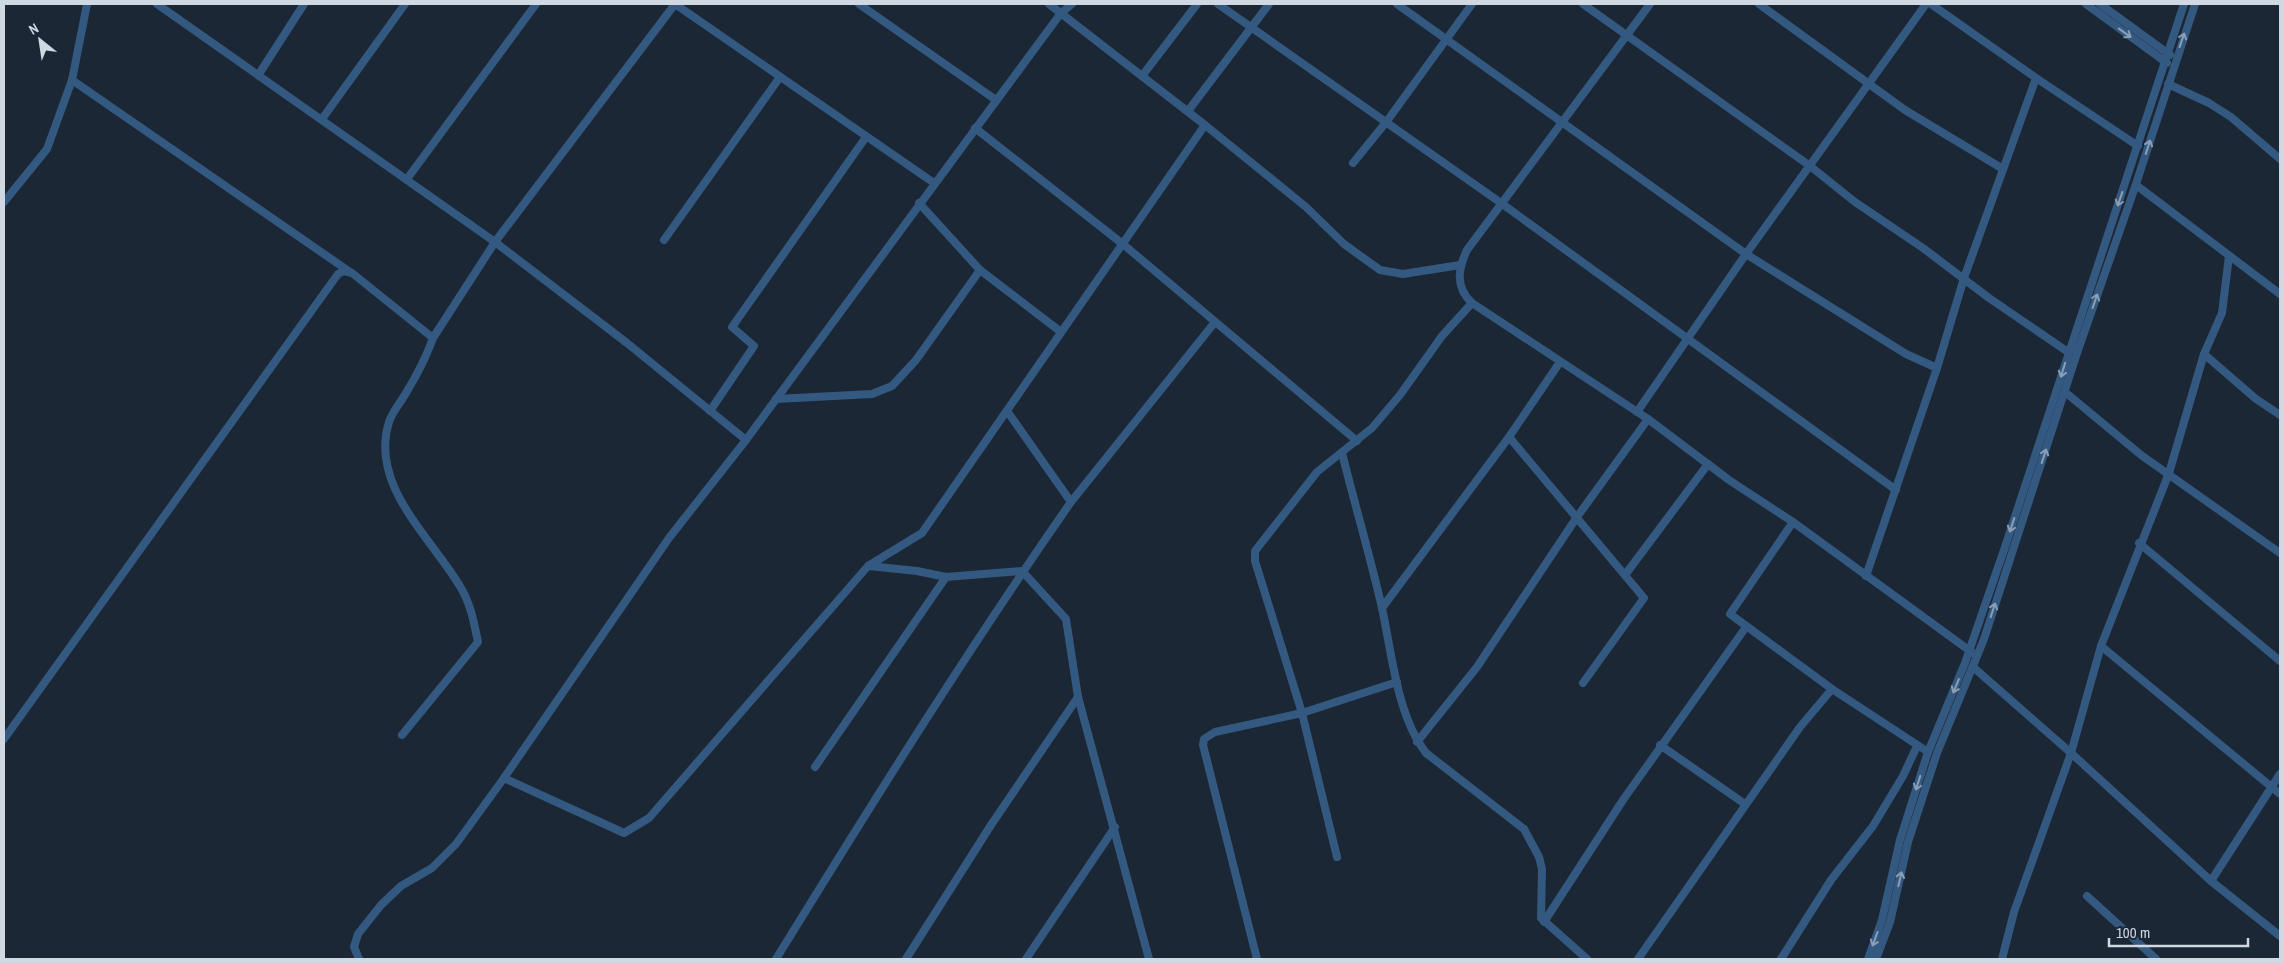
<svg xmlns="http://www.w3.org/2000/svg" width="2284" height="963" viewBox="0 0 2284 963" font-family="'Archivo Narrow',sans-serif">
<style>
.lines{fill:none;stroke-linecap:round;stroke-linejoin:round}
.minor{stroke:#345981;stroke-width:8}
.oneway{stroke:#8a9fb6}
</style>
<rect width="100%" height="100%" fill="#1b2735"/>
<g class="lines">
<g class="minor">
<polyline points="157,4 495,242 627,343 746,440"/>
<polyline points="675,4 934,183"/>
<polyline points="859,4 996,100"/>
<polyline points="1049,4 1205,125 1306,207 1344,244 1380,270 1403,274 1460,265"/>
<polyline points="1218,4 1501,203 1896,490"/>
<polyline points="1397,4 1746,254 1906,354 1937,368"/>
<polyline points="1583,4 1810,166 1855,202 1923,248 1989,298 2068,352"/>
<polyline points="1759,4 1905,110 2003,169"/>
<polyline points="1931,4 2036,78 2138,146"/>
<polyline points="2086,4 2167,63"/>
<polyline points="2100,4 2170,55"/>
<polyline points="259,74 304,4"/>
<polyline points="1142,76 1197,4"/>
<polyline points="72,80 350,272"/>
<polyline points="2168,84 2209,103 2231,117 2280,159"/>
<polyline points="1188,111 1269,4"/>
<polyline points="322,119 405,4"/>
<polyline points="975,128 1124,245 1357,441"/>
<polyline points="1353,163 1387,121 1472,4"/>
<polyline points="407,179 536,4"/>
<polyline points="2136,185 2280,294"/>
<polyline points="4,202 47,149 72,80 87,4"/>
<polyline points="919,203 980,270 1061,332"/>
<polyline points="664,240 780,77"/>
<path d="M1472,303C1455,287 1458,269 1467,250L1650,4"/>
<polyline points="2204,354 2222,313 2229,256"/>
<polyline points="2065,392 2141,455 2280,553"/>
<polyline points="776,399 872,394 892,386 916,360 980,270"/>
<polyline points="710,411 754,346 732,327 866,137"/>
<polyline points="1637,412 1746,254 1926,4"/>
<polyline points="1509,437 1644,598 1583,683"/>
<path d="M1342,453C1355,505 1370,556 1382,608C1392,654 1397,716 1426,753L1524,829L1539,857L1542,869L1541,918L1587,959"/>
<polyline points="1071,502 1215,322"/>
<polyline points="1793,522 1730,614 1832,689 1928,752"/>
<polyline points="2139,543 2280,661"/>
<polyline points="869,566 917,571 946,577 1022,571 1066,619 1078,697 1149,959"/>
<polyline points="1625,575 1708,464"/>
<polyline points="1866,576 1937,368 1964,278 2036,78"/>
<polyline points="1382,608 1509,437 1560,362"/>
<polyline points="2101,646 2280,794"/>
<polyline points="1973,667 2071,753 2211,881 2280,936"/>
<path d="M402,735L478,642C474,623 471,605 461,588C432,538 369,486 389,422C392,412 401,402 406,393C417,375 426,358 433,338"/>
<polyline points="4,739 338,274 344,271 352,273 433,338 495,242 675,4"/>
<polyline points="1417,742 1477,667 1577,517 1648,419"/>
<polyline points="1660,745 1745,804"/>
<polyline points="815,767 946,577"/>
<polyline points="504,778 624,833 649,818 868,566 922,533 1205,125"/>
<polyline points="1337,857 1302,713 1255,561 1255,551 1317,472 1372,428 1400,395 1442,336 1472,303 1648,419 1729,480 1793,522 1977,656"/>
<polyline points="2211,881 2280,774"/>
<polyline points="2087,896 2156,959"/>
<polyline points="1544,922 1623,800 1746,627"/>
<polyline points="359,959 354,947 358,934 381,905 401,886 432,868 456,844 504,778 669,538 746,440 1061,13 1072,4"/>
<path d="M776,959C871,805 967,651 1071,502L1007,411"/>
<polyline points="906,959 991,825 1078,697"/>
<polyline points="1026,959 1115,827"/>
<polyline points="1257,959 1203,745 1204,739 1215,732 1302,713 1397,682"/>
<polyline points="1638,959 1800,727 1832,689"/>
<polyline points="1781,959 1831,880 1873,826 1903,776 1917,746"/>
<polyline points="1868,959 1882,920 1900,840 1928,752 1965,663 2005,547 2184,4"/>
<polyline points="1876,959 1890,922 1908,842 1937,753 1984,639 2077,353 2135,187 2195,4"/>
<polyline points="2002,959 2014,912 2071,753 2101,646 2169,473 2204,354 2256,399 2280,415"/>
</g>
</g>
<defs><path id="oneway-shaft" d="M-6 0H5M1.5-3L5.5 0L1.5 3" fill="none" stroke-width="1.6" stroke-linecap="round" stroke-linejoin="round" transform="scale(1.25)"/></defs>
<g class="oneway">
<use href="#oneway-shaft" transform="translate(2125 33) rotate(36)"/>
<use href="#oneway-shaft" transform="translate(2182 40) rotate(-71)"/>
<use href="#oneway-shaft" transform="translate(2148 147) rotate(-72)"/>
<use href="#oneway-shaft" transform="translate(2120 199) rotate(109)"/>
<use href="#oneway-shaft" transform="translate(2095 301) rotate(-71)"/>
<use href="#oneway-shaft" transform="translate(2063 370) rotate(107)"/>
<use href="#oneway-shaft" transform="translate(2044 456) rotate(-72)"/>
<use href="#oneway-shaft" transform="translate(2012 525) rotate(108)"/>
<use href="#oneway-shaft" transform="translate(1993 610) rotate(-72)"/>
<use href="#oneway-shaft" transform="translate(1956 686) rotate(112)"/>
<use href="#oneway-shaft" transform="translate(1918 783) rotate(108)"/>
<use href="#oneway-shaft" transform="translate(1900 879) rotate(-77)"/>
<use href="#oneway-shaft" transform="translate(1875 939) rotate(110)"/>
</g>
<rect width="2284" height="963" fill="none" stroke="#d0d8e1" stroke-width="10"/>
<g transform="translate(40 40) rotate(330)" stroke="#1b2735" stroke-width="4" paint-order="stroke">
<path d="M0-4L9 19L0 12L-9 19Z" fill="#d0d8e1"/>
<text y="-8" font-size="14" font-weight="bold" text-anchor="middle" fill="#d0d8e1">N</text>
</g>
<path d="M2109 938v8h139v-8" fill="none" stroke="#d0d8e1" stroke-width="2.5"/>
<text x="2116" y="938" font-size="15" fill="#d0d8e1" stroke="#1b2735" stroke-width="4" paint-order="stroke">100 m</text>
</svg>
